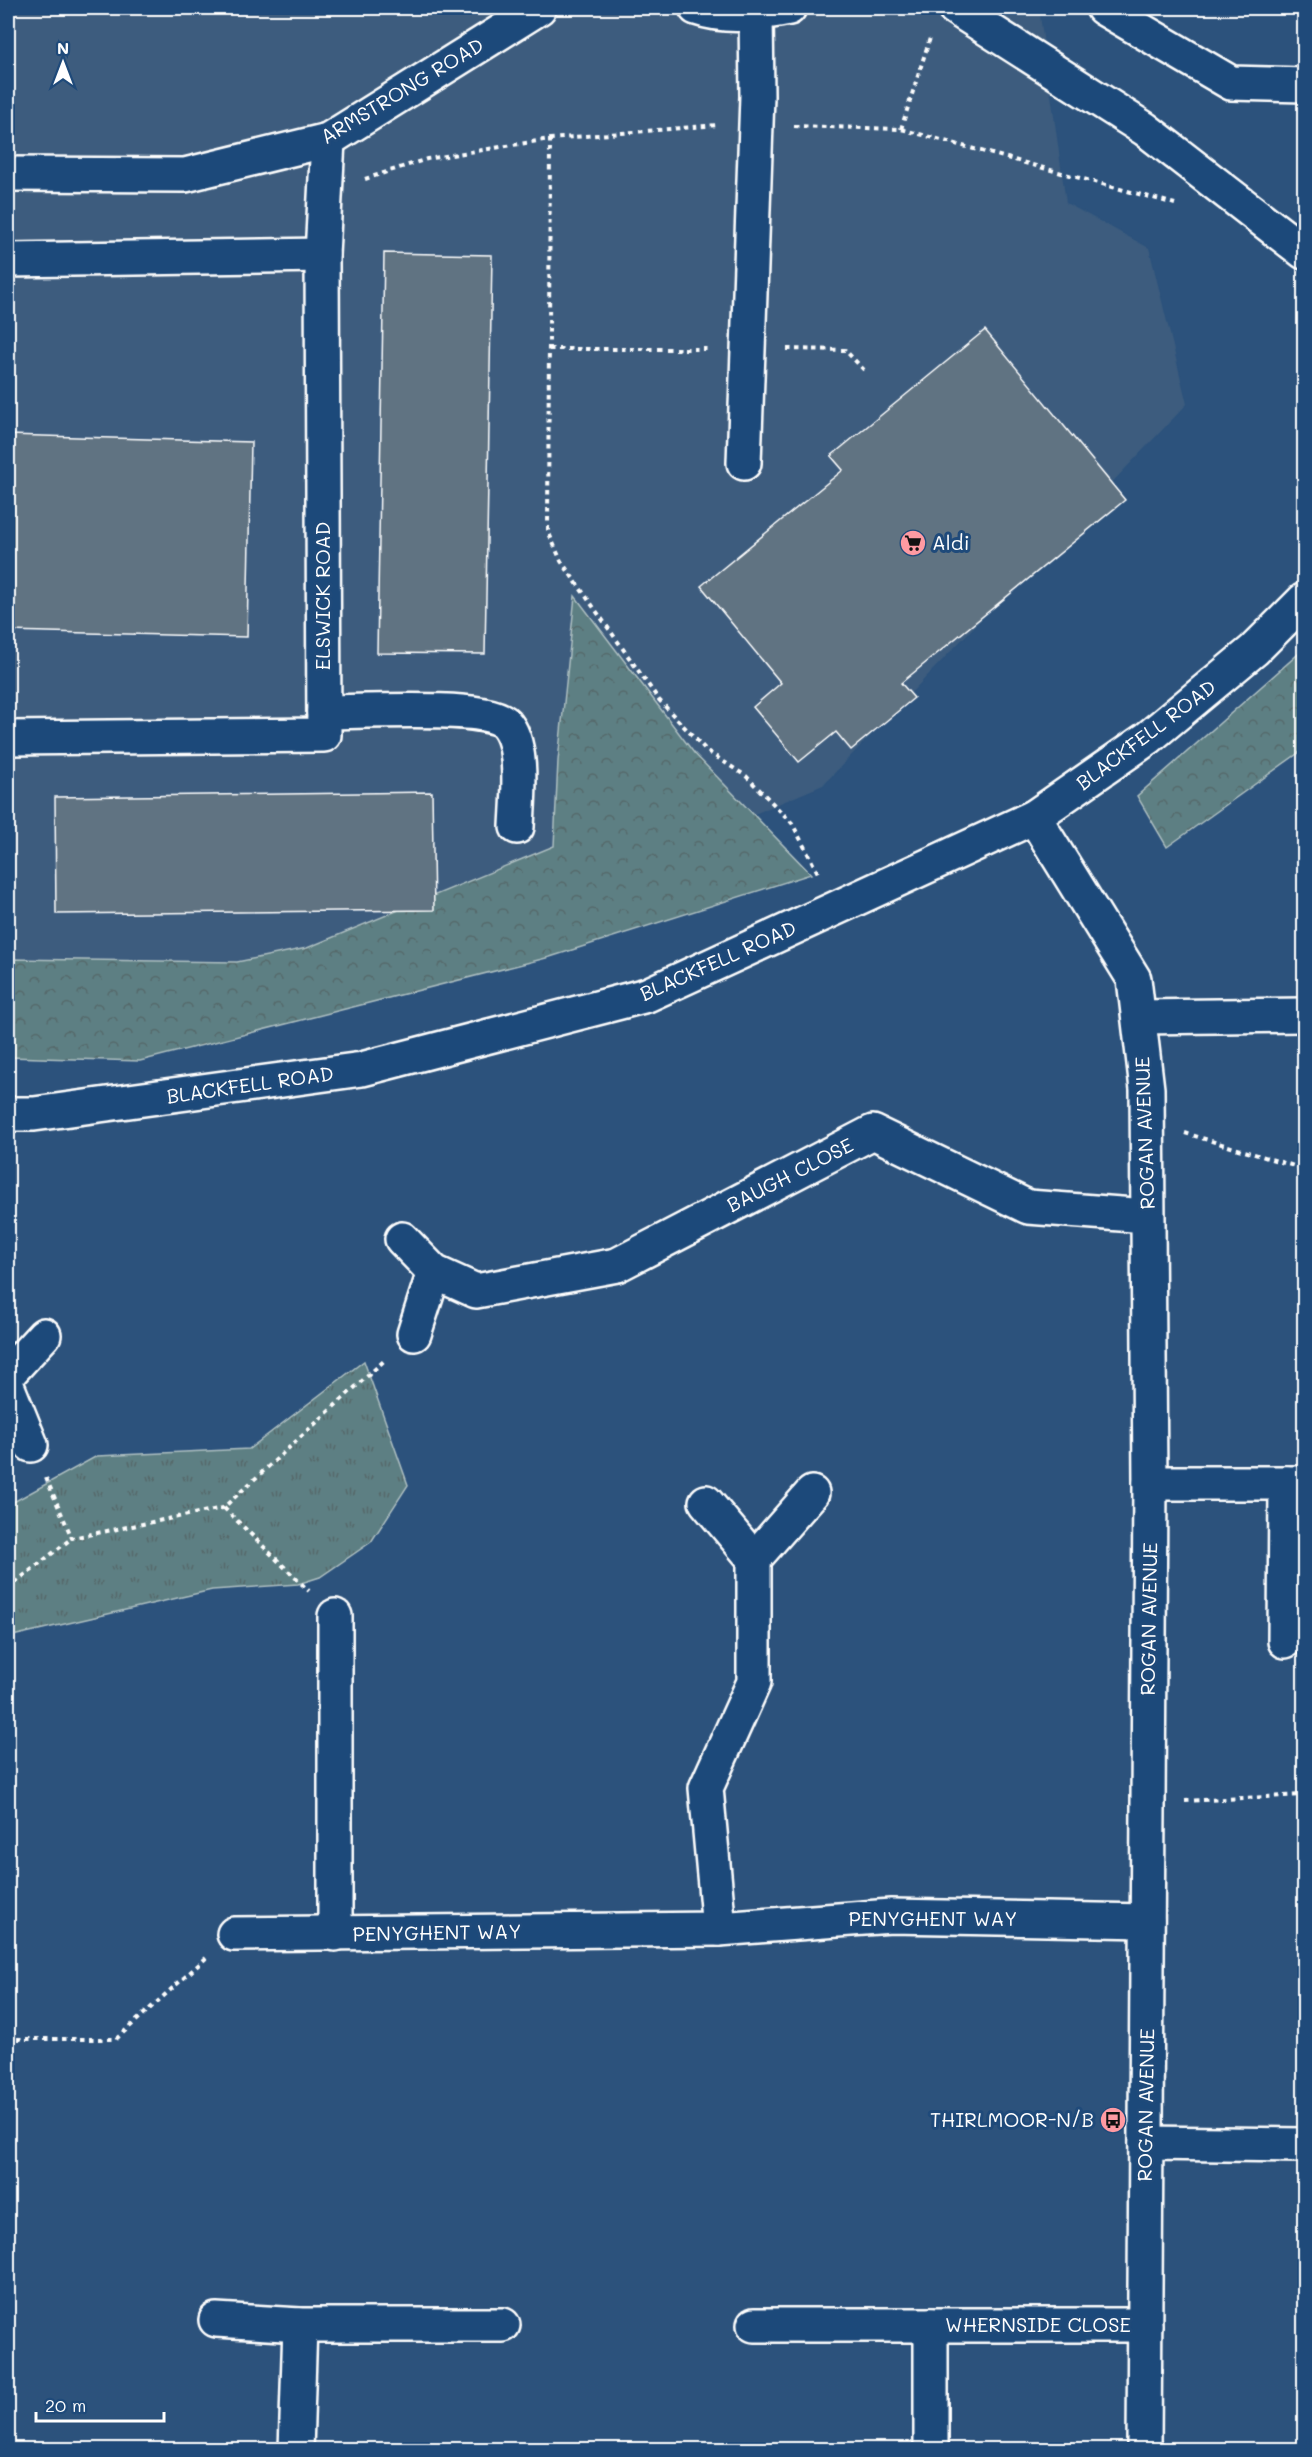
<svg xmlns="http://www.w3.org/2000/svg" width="1312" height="2457" viewBox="0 0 1312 2457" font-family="Mali,sans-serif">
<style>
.built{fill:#3c5c7e}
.grass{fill:url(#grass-tufts);stroke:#aebfc1;stroke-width:1.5}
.forest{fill:url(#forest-crowns);stroke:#aebfc1;stroke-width:1.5}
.building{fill:#617382;stroke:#fff;stroke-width:1.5}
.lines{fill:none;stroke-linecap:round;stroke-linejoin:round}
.minor-casing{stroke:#fff;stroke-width:38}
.path{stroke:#fff;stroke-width:4;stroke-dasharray:4.5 4.5;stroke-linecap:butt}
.minor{stroke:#1f4a7a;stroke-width:33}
.labels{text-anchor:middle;stroke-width:6;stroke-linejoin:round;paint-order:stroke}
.street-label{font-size:20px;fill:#fff;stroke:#1f4a7a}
.poi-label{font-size:20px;fill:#fff;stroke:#1f4a7a;text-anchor:start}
</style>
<defs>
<pattern id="grass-tufts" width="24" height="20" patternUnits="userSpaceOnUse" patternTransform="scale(1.5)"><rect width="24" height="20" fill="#5d7f83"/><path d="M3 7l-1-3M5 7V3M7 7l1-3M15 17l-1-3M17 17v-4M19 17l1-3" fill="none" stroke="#55686a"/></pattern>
<pattern id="forest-crowns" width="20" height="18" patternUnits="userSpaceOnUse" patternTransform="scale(1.5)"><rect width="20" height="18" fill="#5d7f83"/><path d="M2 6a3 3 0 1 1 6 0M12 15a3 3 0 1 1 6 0" fill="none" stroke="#55686a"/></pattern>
</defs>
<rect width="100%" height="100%" fill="#2c527c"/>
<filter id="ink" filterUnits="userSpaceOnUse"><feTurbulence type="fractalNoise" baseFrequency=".0167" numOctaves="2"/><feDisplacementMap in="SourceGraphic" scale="12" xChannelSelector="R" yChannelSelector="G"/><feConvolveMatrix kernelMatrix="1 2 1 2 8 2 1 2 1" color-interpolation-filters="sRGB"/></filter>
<g filter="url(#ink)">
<polygon class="built" points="8,8 1039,8 1066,203 1149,248 1187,404 823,785 551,900 237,962 8,959"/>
<polygon class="grass" points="364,1361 408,1485 371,1542 320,1577 298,1584 212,1590 8,1637 8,1505 97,1456 249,1449"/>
<g class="forest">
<polygon points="575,596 694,753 811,874 550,957 140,1061 8,1057 8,959 237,962 307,948 554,846 558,761"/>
<polygon points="1304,649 1304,749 1167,847 1137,796"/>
</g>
<g class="building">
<polygon points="384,253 492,255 485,654 377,653"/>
<polygon points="985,330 1125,500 901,683 914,698 851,750 836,732 799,762 753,707 781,683 701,586 843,470 831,456"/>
<polygon points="8,435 251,442 247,637 8,631"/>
<polygon points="432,792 434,910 56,914 55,797"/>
</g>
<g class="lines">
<g class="minor-casing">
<g id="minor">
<path d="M696,8C728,19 757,14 789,8"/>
<polyline points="955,8 1145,129 1304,252"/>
<polyline points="1103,8 1231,83 1304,85"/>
<polyline points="8,174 185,175 328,140 539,8"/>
<polyline points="8,260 322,255"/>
<polyline points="744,463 757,96 756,14"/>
<path d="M324,712C356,712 487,704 505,723C525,744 518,800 517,827"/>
<polyline points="8,738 324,735 322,255 328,140"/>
<polyline points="1034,817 1134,979 1147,1089 1150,1483 1144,2450"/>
<polyline points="1139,1017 1304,1015"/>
<polyline points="8,1114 34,1114 362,1069 647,995 1034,817 1148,738 1254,650 1304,600"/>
<polyline points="402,1239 434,1272 476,1291 617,1265 873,1132 1028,1207 1147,1216"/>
<polyline points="414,1334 434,1272"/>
<polyline points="8,1374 44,1335"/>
<polyline points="8,1388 31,1445"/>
<polyline points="1150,1483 1304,1483"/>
<polyline points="706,1502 754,1559 754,1682 706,1788 719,1929"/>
<polyline points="754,1559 812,1493"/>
<polyline points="335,1616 335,1934"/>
<polyline points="1285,1641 1286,1483"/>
<polyline points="234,1934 719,1929 891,1916 1147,1921"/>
<polyline points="1146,2143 1304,2145"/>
<polyline points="216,2320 300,2325 503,2325"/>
<polyline points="754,2325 1145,2325"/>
<polyline points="931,2325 931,2450"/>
<polyline points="296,2450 300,2325"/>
</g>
</g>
<g class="path">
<polyline points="794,126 901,129 1175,204"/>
<polyline points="901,129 930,38"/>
<polyline points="550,139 548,531 561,561 659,700 707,751 746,776 792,823 818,873"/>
<polyline points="365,179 427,159 550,139 718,125"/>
<polyline points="549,349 710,349"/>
<polyline points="787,349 845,350 864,370"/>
<polyline points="1185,1133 1304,1169"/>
<polyline points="46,1478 72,1538 223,1508 386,1359"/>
<polyline points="224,1508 309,1591"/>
<polyline points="8,1588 72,1538"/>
<polyline points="1185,1801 1304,1795"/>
<polyline points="8,2039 116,2039 206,1958"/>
</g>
<use href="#minor" class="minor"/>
</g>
</g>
<defs>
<g id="supermarket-disc" transform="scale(1.35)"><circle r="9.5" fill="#ff9aa2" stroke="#1f4a7a"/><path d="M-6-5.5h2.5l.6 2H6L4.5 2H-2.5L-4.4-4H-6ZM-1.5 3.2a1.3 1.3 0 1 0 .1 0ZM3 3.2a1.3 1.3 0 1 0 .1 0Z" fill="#111"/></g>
<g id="bus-disc" transform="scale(1.35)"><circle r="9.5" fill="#ff9aa2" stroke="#1f4a7a"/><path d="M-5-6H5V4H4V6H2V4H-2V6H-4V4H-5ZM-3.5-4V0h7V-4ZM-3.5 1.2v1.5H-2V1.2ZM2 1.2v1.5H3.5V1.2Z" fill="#111"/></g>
</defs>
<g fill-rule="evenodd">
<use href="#supermarket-disc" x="913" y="543"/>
<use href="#bus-disc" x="1113" y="2120"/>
</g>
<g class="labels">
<g class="street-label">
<text transform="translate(402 91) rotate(-31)" y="7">ARMSTRONG ROAD</text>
<text transform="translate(323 596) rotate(-90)" y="7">ELSWICK ROAD</text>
<text transform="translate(1146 735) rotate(-37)" y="7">BLACKFELL ROAD</text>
<text transform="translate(718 961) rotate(-24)" y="7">BLACKFELL ROAD</text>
<text transform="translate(250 1085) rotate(-8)" y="7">BLACKFELL ROAD</text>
<text transform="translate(1145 1133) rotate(-92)" y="7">ROGAN AVENUE</text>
<text transform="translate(790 1175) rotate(-27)" y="7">BAUGH CLOSE</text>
<text transform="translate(1149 1619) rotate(-89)" y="7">ROGAN AVENUE</text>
<text x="933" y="1926">PENYGHENT WAY</text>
<text transform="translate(437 1933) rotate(-1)" y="7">PENYGHENT WAY</text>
<text transform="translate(1146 2105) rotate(-89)" y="7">ROGAN AVENUE</text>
<text x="1038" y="2332">WHERNSIDE CLOSE</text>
</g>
<g class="poi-label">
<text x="932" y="550">Aldi</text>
<text x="1094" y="2127" text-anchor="end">THIRLMOOR-N/B</text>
</g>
</g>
<rect width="1312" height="2457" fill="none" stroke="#1f4a7a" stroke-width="30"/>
<rect x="15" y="15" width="1282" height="2427" fill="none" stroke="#fff" stroke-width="2" filter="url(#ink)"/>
<g transform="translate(63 63)" stroke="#1f4a7a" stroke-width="4.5" paint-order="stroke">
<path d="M0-4.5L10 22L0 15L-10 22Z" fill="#ffffff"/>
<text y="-9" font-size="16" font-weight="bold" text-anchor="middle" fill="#ffffff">N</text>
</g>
<path d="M36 2412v9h128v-9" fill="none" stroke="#ffffff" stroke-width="3"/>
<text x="45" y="2412" font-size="18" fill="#ffffff" stroke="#1f4a7a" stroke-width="4.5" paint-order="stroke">20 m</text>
</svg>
